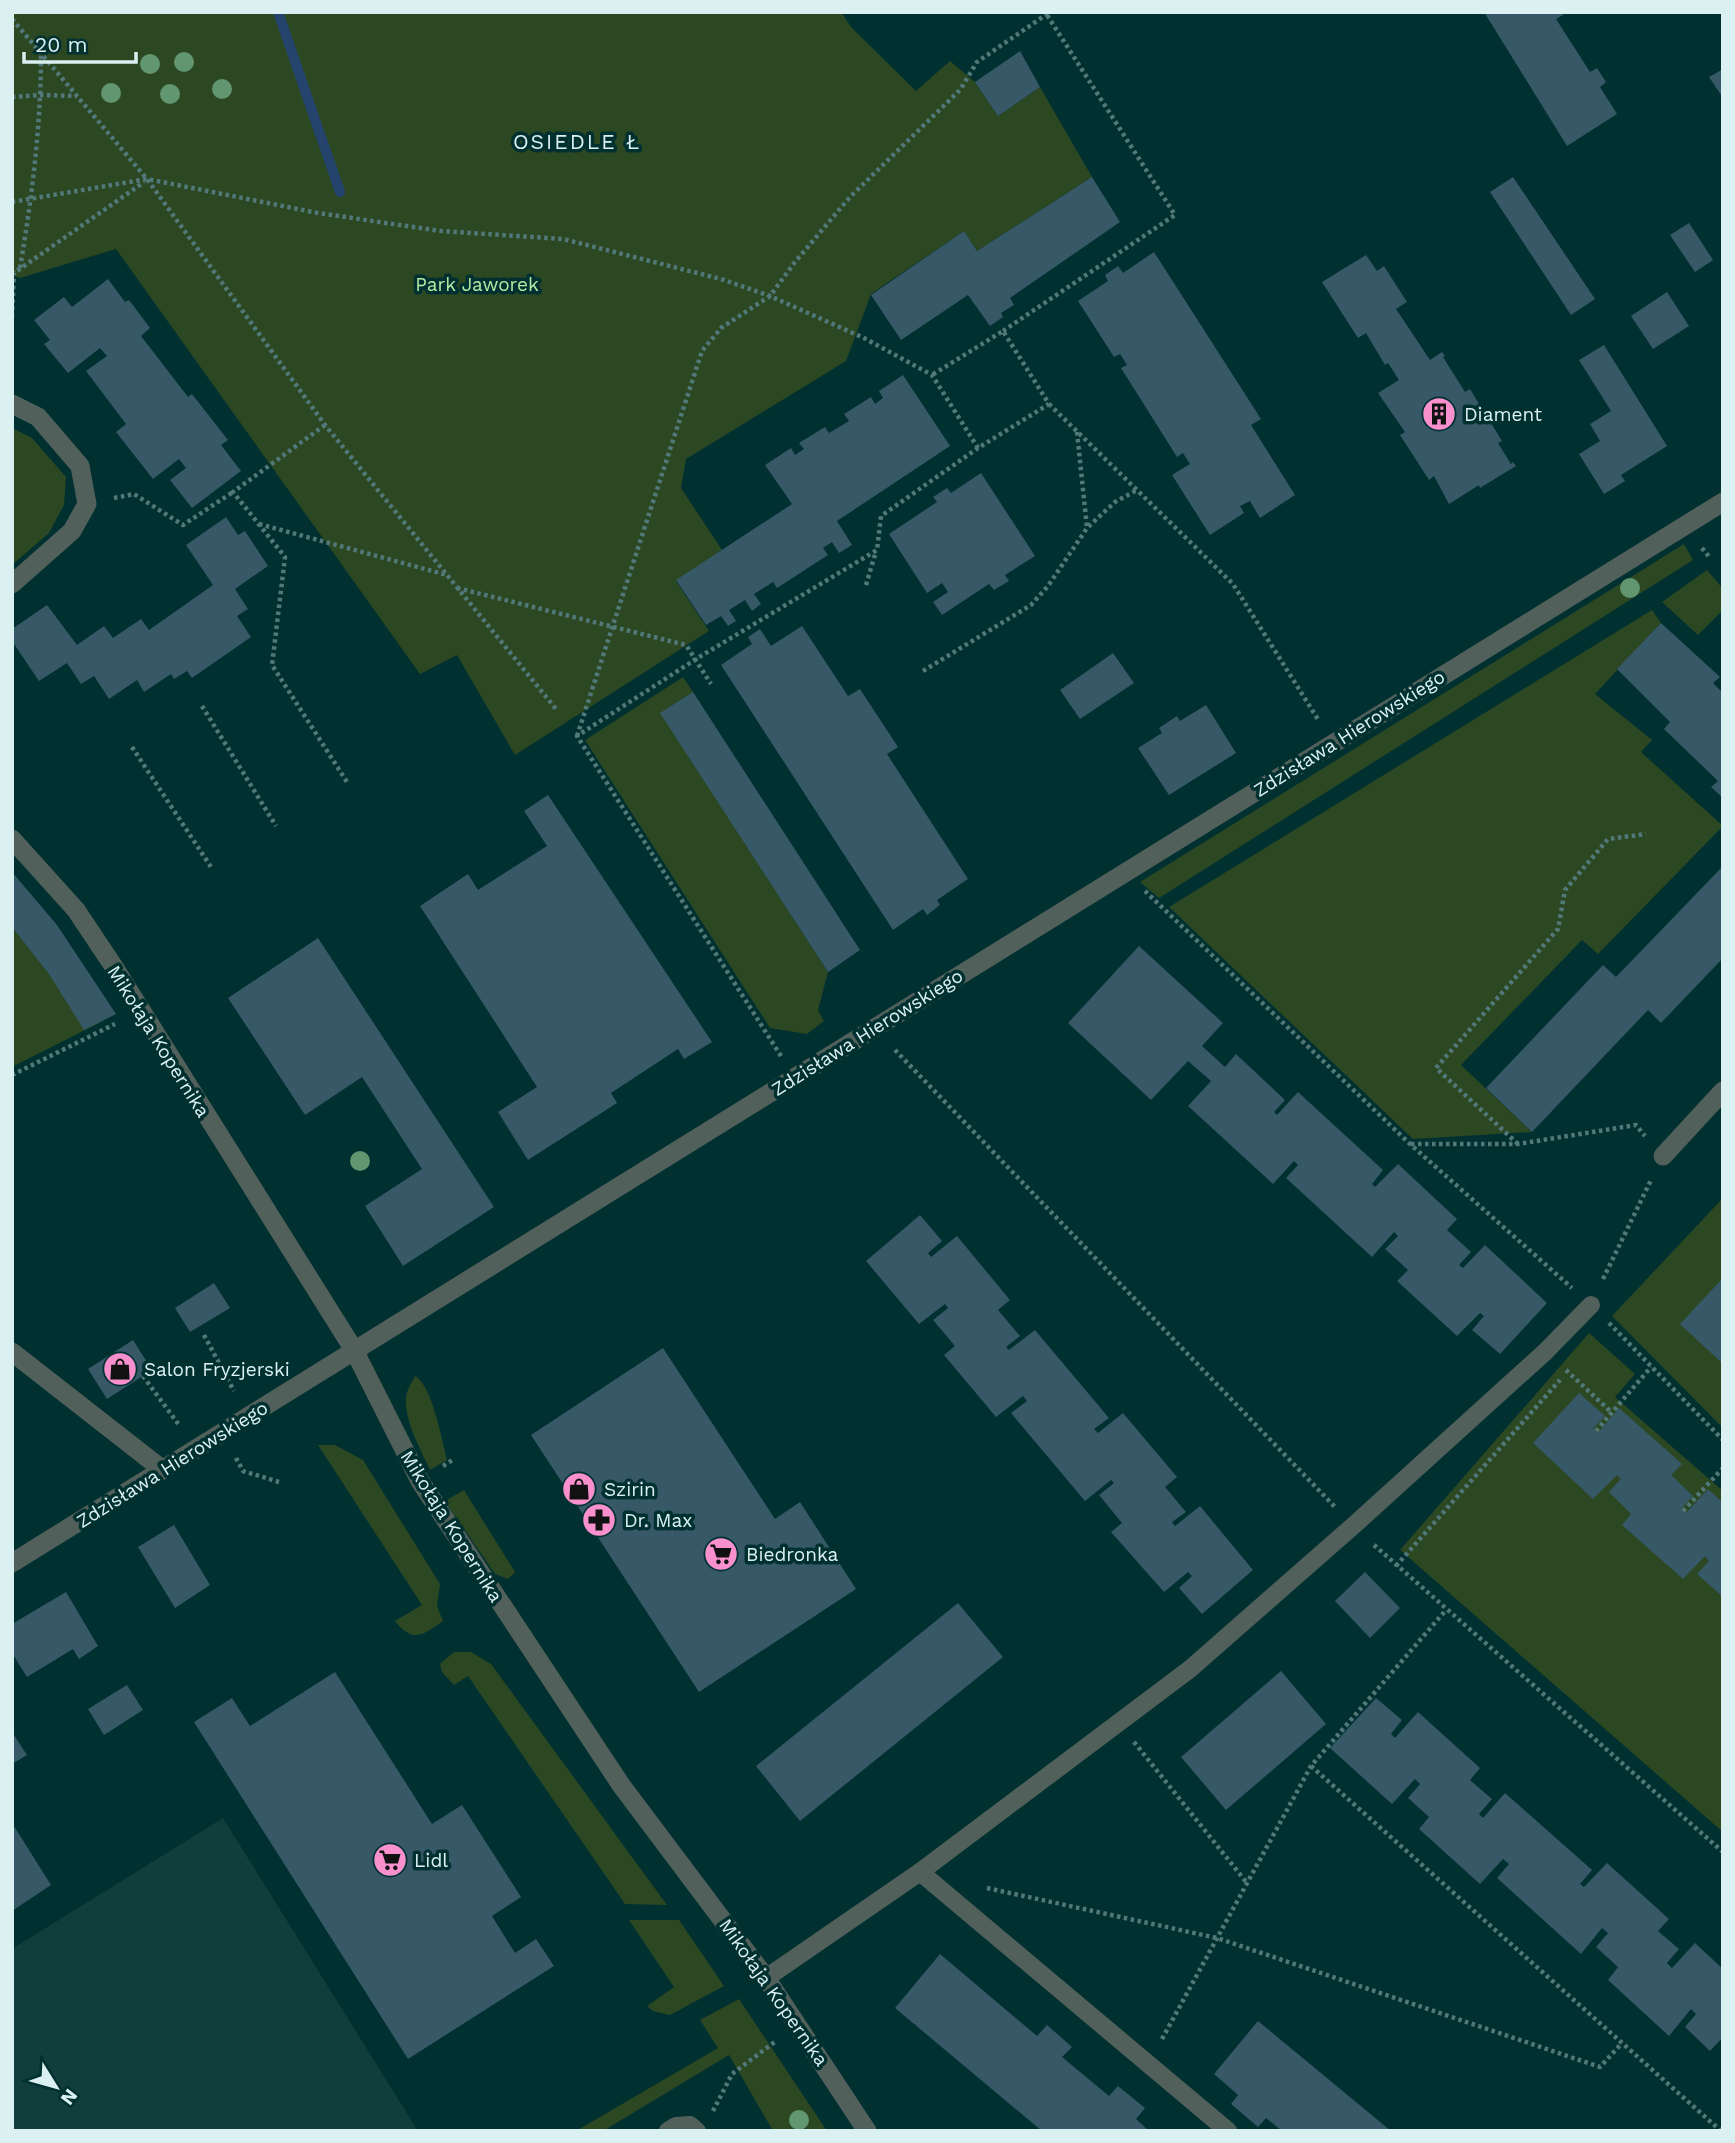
<svg xmlns="http://www.w3.org/2000/svg" width="1735" height="2143" viewBox="0 0 1735 2143" font-family="'Work Sans',sans-serif">
<style>
.built{fill:#113d3d}
.green{fill:#2b4823}
.lines{fill:none;stroke-linecap:round;stroke-linejoin:round}
.stream{stroke:#24436d;stroke-width:10}
.building{fill:#365867}
.path{stroke:#537879;stroke-width:4.5;stroke-dasharray:3.5 3.5;stroke-linecap:butt}
.service{stroke:#51605a;stroke-width:18}
.minor{stroke:#51605a;stroke-width:19}
.tree{fill:#629670}
.labels{text-anchor:middle;stroke-width:7;stroke-linejoin:round;paint-order:stroke}
.park-label{font-size:19px;fill:#b2eaa3;stroke:#013031}
.poi-label{font-size:19px;fill:#dbf1f1;stroke:#013031;text-anchor:start}
.street-label{font-size:19px;fill:#dbf1f1;stroke:#013031}
.neighbourhood-label{font-size:21px;letter-spacing:2px;fill:#dbf1f1;stroke:#013031}
</style>
<rect width="100%" height="100%" fill="#013031"/>
<polygon class="built" points="223,1818 418,2131 12,2131 12,1949"/>
<g class="green">
<polygon points="12,12 841,12 852,28 916,91 950,61 975,82 998,116 1040,87 1092,177 977,251 964,231 871,294 846,361 686,459 681,488 722,550 676,581 709,631 515,755 457,655 420,674 116,249 20,278 12,275"/>
<polygon points="12,428 32,438 66,477 64,505 49,533 12,565"/>
<polygon points="1684,544 1693,560 1159,898 1140,882"/>
<polygon points="1707,570 1723,589 1723,610 1698,635 1662,602"/>
<polygon points="1652,610 1661,623 1595,694 1652,740 1641,752 1723,826 1598,954 1582,940 1461,1065 1532,1132 1413,1139 1169,907"/>
<polygon points="683,677 693,692 661,713 828,972 818,1010 824,1021 807,1034 770,1028 585,740"/>
<polygon points="12,901 56,950 103,1021 12,1067"/>
<polygon points="1723,1198 1723,1428 1612,1316"/>
<polygon points="1589,1333 1635,1374 1615,1397 1723,1491 1723,1832 1400,1550"/>
<path d="M415,1376C432,1385 442,1440 447,1460L430,1470C420,1448 404,1421 406,1396C407,1390 412,1382 415,1376Z"/>
<path d="M318,1445H335L363,1460L440,1584L437,1606L443,1621C423,1635 413,1644 395,1621L422,1605Z"/>
<polygon points="464,1490 515,1572 508,1579 495,1574 445,1501"/>
<polygon points="454,1652 471,1652 491,1664 667,1905 625,1904 468,1676 454,1685 442,1672 440,1664"/>
<polygon points="629,1920 679,1920 724,1986 670,2015 653,2011 647,2006 674,1987"/>
<polygon points="739,1999 827,2131 773,2131 729,2055 603,2131 576,2131 718,2048 700,2020"/>
</g>
<g class="lines">
<polyline class="stream" points="278,12 340,192"/>
</g>
<g class="building">
<polygon points="1484,12 1561,12 1563,15 1556,19 1590,72 1597,68 1606,82 1600,87 1617,114 1567,146"/>
<polygon points="1020,51 1040,87 998,116 975,82"/>
<polygon points="1723,69 1723,98 1709,77"/>
<polygon points="1092,177 1120,222 1010,298 1014,305 1001,313 1003,317 990,326 968,295 901,340 871,295 964,231 977,251"/>
<polygon points="1513,177 1595,299 1571,315 1490,192"/>
<polygon points="1689,223 1713,260 1695,272 1670,235"/>
<polygon points="1154,252 1261,419 1251,425 1295,495 1260,518 1250,501 1240,506 1244,513 1210,535 1172,475 1190,464 1183,453 1177,457 1121,368 1127,365 1120,354 1114,357 1078,301 1108,281 1105,275 1118,266 1123,273"/>
<polygon points="1366,255 1377,271 1384,266 1407,302 1396,309 1430,360 1442,352 1445,356 1443,357 1465,392 1470,389 1502,441 1498,443 1511,464 1513,462 1516,466 1480,488 1479,485 1449,504 1434,476 1429,480 1400,435 1405,432 1378,393 1399,380 1388,363 1385,365 1366,333 1358,338 1322,282"/>
<polygon points="108,279 125,302 129,300 150,328 141,336 188,397 192,394 228,440 221,445 241,471 192,508 170,480 186,468 179,459 153,479 116,432 126,424 86,371 107,356 100,348 68,373 44,344 50,340 34,320 64,297 72,307"/>
<polygon points="1667,292 1689,326 1653,349 1631,316"/>
<polygon points="1604,345 1667,446 1621,475 1625,481 1604,494 1579,454 1600,441 1590,424 1611,411 1579,360"/>
<polygon points="903,375 950,446 837,521 852,545 839,553 832,542 823,548 828,555 777,588 773,582 754,594 761,604 752,611 745,600 729,610 736,621 728,626 721,616 706,625 676,580 792,504 765,465 791,448 795,455 804,449 799,443 825,427 829,433 849,421 844,414 871,397 875,404 883,398 879,391"/>
<polygon points="981,473 1035,556 1005,575 1009,581 994,590 989,584 942,615 933,602 948,592 942,583 927,593 889,534 937,502 933,497 947,488 951,493"/>
<polygon points="226,517 238,535 245,531 268,566 235,589 248,609 237,616 251,637 192,678 187,671 174,679 171,674 144,692 137,680 109,699 94,676 81,684 67,663 39,681 12,641 12,629 47,605 77,645 104,626 113,638 141,619 149,630 213,585 186,545"/>
<polygon points="1661,623 1720,677 1713,683 1723,693 1723,798 1711,787 1718,781 1664,729 1670,722 1617,669"/>
<polygon points="802,626 848,696 860,689 898,747 887,754 968,879 937,900 940,905 927,915 923,909 893,930 721,665 752,644 748,637 760,629 771,646"/>
<polygon points="1113,653 1134,683 1080,719 1060,690"/>
<polygon points="693,692 860,950 828,972 660,713"/>
<polygon points="1206,705 1236,753 1169,795 1138,748 1162,733 1159,728 1177,716 1180,721"/>
<polygon points="548,795 712,1042 684,1059 678,1049 611,1093 617,1103 528,1160 498,1112 537,1087 420,906 468,874 478,890 547,846 524,811"/>
<polygon points="1723,866 1723,958 1661,1023 1648,1010 1532,1132 1486,1088 1603,965 1616,977"/>
<polygon points="12,872 57,925 116,1014 84,1030 49,974 12,927"/>
<polygon points="318,938 494,1207 403,1266 365,1206 422,1169 362,1077 305,1115 228,998"/>
<polygon points="1139,946 1223,1023 1202,1046 1225,1067 1236,1054 1285,1100 1274,1112 1277,1115 1298,1092 1383,1170 1372,1184 1375,1187 1398,1164 1457,1219 1447,1230 1471,1252 1459,1265 1463,1268 1485,1245 1547,1303 1500,1354 1472,1330 1484,1316 1480,1313 1457,1336 1397,1281 1408,1270 1385,1249 1398,1236 1394,1232 1372,1257 1286,1178 1298,1165 1294,1161 1273,1184 1188,1106 1211,1081 1188,1061 1151,1100 1068,1023"/>
<polygon points="920,1215 942,1241 928,1253 931,1257 957,1236 1010,1300 998,1310 1020,1336 1006,1347 1009,1350 1035,1330 1109,1418 1094,1429 1098,1433 1123,1413 1177,1477 1165,1487 1186,1512 1172,1522 1175,1526 1200,1506 1253,1570 1202,1614 1179,1588 1192,1576 1188,1572 1164,1592 1111,1532 1122,1523 1099,1495 1114,1483 1111,1480 1085,1501 1011,1413 1027,1401 1023,1396 996,1417 944,1355 955,1346 933,1320 948,1308 945,1304 919,1324 866,1261"/>
<polygon points="1723,1278 1723,1364 1680,1324"/>
<polygon points="214,1283 230,1308 190,1332 175,1308"/>
<polygon points="133,1340 152,1370 107,1399 88,1369"/>
<polygon points="663,1348 775,1519 800,1502 856,1589 699,1692 531,1435"/>
<polygon points="1579,1393 1605,1416 1593,1429 1598,1433 1619,1408 1682,1464 1671,1475 1693,1496 1681,1509 1686,1513 1708,1489 1723,1503 1723,1597 1697,1574 1709,1561 1705,1556 1683,1579 1622,1525 1631,1514 1609,1492 1621,1479 1617,1475 1593,1499 1533,1443"/>
<polygon points="174,1525 210,1585 175,1608 138,1547"/>
<polygon points="1365,1572 1400,1608 1370,1638 1335,1601"/>
<polygon points="66,1592 98,1646 79,1659 73,1649 27,1677 12,1653 12,1624"/>
<polygon points="958,1603 1003,1657 800,1821 756,1766"/>
<polygon points="1281,1671 1326,1724 1226,1810 1181,1757"/>
<polygon points="335,1672 432,1824 462,1805 521,1897 492,1916 515,1953 536,1939 554,1966 408,2059 194,1722 232,1698 250,1726"/>
<polygon points="127,1685 143,1710 104,1735 88,1709"/>
<polygon points="1376,1698 1402,1720 1391,1734 1395,1738 1418,1712 1480,1768 1470,1780 1492,1799 1479,1814 1483,1818 1505,1793 1592,1870 1580,1884 1584,1887 1607,1863 1669,1919 1658,1931 1679,1949 1667,1963 1672,1968 1695,1943 1723,1969 1723,2037 1710,2051 1685,2027 1696,2014 1691,2009 1669,2036 1608,1980 1618,1967 1596,1947 1608,1933 1602,1928 1581,1954 1497,1878 1509,1864 1503,1859 1480,1884 1419,1829 1429,1817 1408,1798 1420,1784 1415,1779 1392,1804 1330,1748"/>
<polygon points="12,1732 27,1755 12,1764"/>
<polygon points="12,1823 51,1885 12,1911"/>
<polygon points="940,1954 1037,2036 1047,2025 1072,2047 1062,2057 1109,2096 1118,2086 1145,2108 1136,2119 1149,2131 1042,2131 895,2008"/>
<polygon points="1258,2021 1391,2131 1282,2131 1266,2118 1258,2127 1231,2104 1238,2095 1214,2074"/>
</g>
<g class="lines">
<g class="path">
<polyline points="12,19 147,179 325,425 556,709"/>
<polyline points="12,97 41,95 77,96"/>
<polyline points="12,202 147,179 318,213 441,231 563,239 721,279 770,296 864,338 932,375 978,448 1049,404 1003,331 932,375"/>
<path d="M20,268C32,197 41,126 41,53"/>
<polyline points="12,271 14,273 144,182"/>
<polyline points="12,317 14,273"/>
<polyline points="1003,331 1175,215 1047,15"/>
<polyline points="1049,404 1233,584 1319,721"/>
<polyline points="325,425 233,492 285,557 272,665 347,782"/>
<polyline points="1077,432 1087,528"/>
<polyline points="114,498 134,494 183,525 233,492"/>
<polyline points="259,524 447,575"/>
<polyline points="1702,548 1710,558"/>
<polyline points="866,585 876,551"/>
<polyline points="457,588 686,645 711,684"/>
<polyline points="923,671 1031,605 1048,586 1087,528 1115,502 1137,490"/>
<polyline points="202,706 276,826"/>
<polyline points="577,736 702,351 721,328 770,296 795,262 850,197 960,90 977,62 1050,12"/>
<polyline points="132,747 211,867"/>
<polyline points="1145,891 1410,1144 1572,1288"/>
<polyline points="895,1050 1335,1507"/>
<polyline points="781,1056 577,736 696,659 877,550 881,516 978,448"/>
<polyline points="12,1075 115,1024"/>
<polyline points="1411,1144 1518,1144 1636,1125 1645,1136"/>
<polyline points="1518,1144 1436,1068 1558,929 1565,890 1608,839 1646,834"/>
<polyline points="1603,1279 1651,1180"/>
<polyline points="1609,1323 1723,1440"/>
<polyline points="204,1335 234,1391"/>
<polyline points="1566,1370 1611,1412"/>
<polyline points="143,1376 179,1425"/>
<polyline points="1596,1431 1651,1367"/>
<polyline points="236,1458 243,1471 279,1482"/>
<polyline points="443,1466 454,1459"/>
<polyline points="1683,1511 1723,1468"/>
<polyline points="1374,1545 1723,1852"/>
<polyline points="1396,1566 1560,1380"/>
<polyline points="1134,1742 1247,1883"/>
<polyline points="1311,1766 1721,2131"/>
<polyline points="987,1888 1217,1938 1600,2067 1622,2043"/>
<polyline points="1162,2039 1311,1766 1446,1610"/>
<polyline points="713,2111 732,2074 776,2041"/>
</g>
<g class="service">
<polyline points="920,1872 1228,2131"/>
<polyline points="766,1978 920,1872 1190,1669 1353,1526 1545,1352 1591,1305"/>
<polyline points="668,2131 676,2126 690,2125 697,2131"/>
</g>
<g class="minor">
<polyline points="12,404 38,417 80,466 87,504 72,531 12,584"/>
<polyline points="12,839 76,910 114,967 354,1350 420,1481 621,1785 766,1978 867,2131"/>
<polyline points="1663,1156 1723,1091"/>
<polyline points="12,1352 163,1470"/>
<polyline points="12,1563 1723,502"/>
</g>
</g>
<g class="tree">
<circle cx="184" cy="62" r="10"/>
<circle cx="150" cy="64" r="10"/>
<circle cx="222" cy="89" r="10"/>
<circle cx="111" cy="93" r="10"/>
<circle cx="170" cy="94" r="10"/>
<circle cx="1630" cy="588" r="10"/>
<circle cx="360" cy="1161" r="10"/>
<circle cx="799" cy="2120" r="10"/>
</g>
<defs>
<g id="building-disc" transform="scale(1.75)"><circle r="9.5" fill="#f790cd" stroke="#013031"/><path d="M-4-6H4V6H1V3H-1V6H-4ZM-2.5-4.3h1.7v1.8h-1.7ZM.8-4.3h1.7v1.8H.8ZM-2.5-1h1.7V.8h-1.7ZM.8-1h1.7V.8H.8Z" fill="#111"/></g>
<g id="shop-disc" transform="scale(1.75)"><circle r="9.5" fill="#f790cd" stroke="#013031"/><path d="M-5-2.5h2.3a2.7 3.5 0 0 1 5.4 0H5L5.5 6h-11ZM-1.5-2.5h3a1.5 2.3 0 0 0-3 0Z" fill="#111"/></g>
<g id="pharmacy-disc" transform="scale(1.75)"><circle r="9.5" fill="#f790cd" stroke="#013031"/><path d="M-2-6h4v4h4v4h-4v4h-4v-4h-4v-4h4Z" fill="#111"/></g>
<g id="supermarket-disc" transform="scale(1.75)"><circle r="9.5" fill="#f790cd" stroke="#013031"/><path d="M-6-5.5h2.5l.6 2H6L4.5 2H-2.5L-4.4-4H-6ZM-1.5 3.2a1.3 1.3 0 1 0 .1 0ZM3 3.2a1.3 1.3 0 1 0 .1 0Z" fill="#111"/></g>
</defs>
<g fill-rule="evenodd">
<use href="#building-disc" x="1439" y="414"/>
<use href="#shop-disc" x="120" y="1369"/>
<use href="#shop-disc" x="579" y="1489"/>
<use href="#pharmacy-disc" x="599" y="1520"/>
<use href="#supermarket-disc" x="721" y="1554"/>
<use href="#supermarket-disc" x="390" y="1860"/>
</g>
<g class="labels">
<g class="park-label">
<text x="477" y="291">Park Jaworek</text>
</g>
<g class="poi-label">
<text x="1464" y="421">Diament</text>
<text x="144" y="1376">Salon Fryzjerski</text>
<text x="604" y="1496">Szirin</text>
<text x="624" y="1527">Dr. Max</text>
<text x="746" y="1561">Biedronka</text>
<text x="414" y="1867">Lidl</text>
</g>
<g class="street-label">
<text transform="translate(1349 733) rotate(-32)" y="7">Zdzisława Hierowskiego</text>
<text transform="translate(867 1032) rotate(-32)" y="7">Zdzisława Hierowskiego</text>
<text transform="translate(159 1041) rotate(58)" y="7">Mikołaja Kopernika</text>
<text transform="translate(172 1464) rotate(-32)" y="7">Zdzisława Hierowskiego</text>
<text transform="translate(452 1526) rotate(58)" y="7">Mikołaja Kopernika</text>
<text transform="translate(774 1992) rotate(55)" y="7">Mikołaja Kopernika</text>
</g>
<g class="neighbourhood-label">
<text x="577" y="149">OSIEDLE Ł</text>
</g>
</g>
<rect width="1735" height="2143" fill="none" stroke="#dbf1f1" stroke-width="28"/>
<g transform="translate(56 2087) rotate(127)" stroke="#013031" stroke-width="5" paint-order="stroke">
<path d="M0-5L12 26L0 18L-12 26Z" fill="#dbf1f1"/>
<text y="-10" font-size="19" font-weight="bold" text-anchor="middle" fill="#dbf1f1">N</text>
</g>
<path d="M24 52v10h112v-10" fill="none" stroke="#dbf1f1" stroke-width="3.5"/>
<text x="35" y="52" font-size="21" fill="#dbf1f1" stroke="#013031" stroke-width="5" paint-order="stroke">20 m</text>
</svg>
